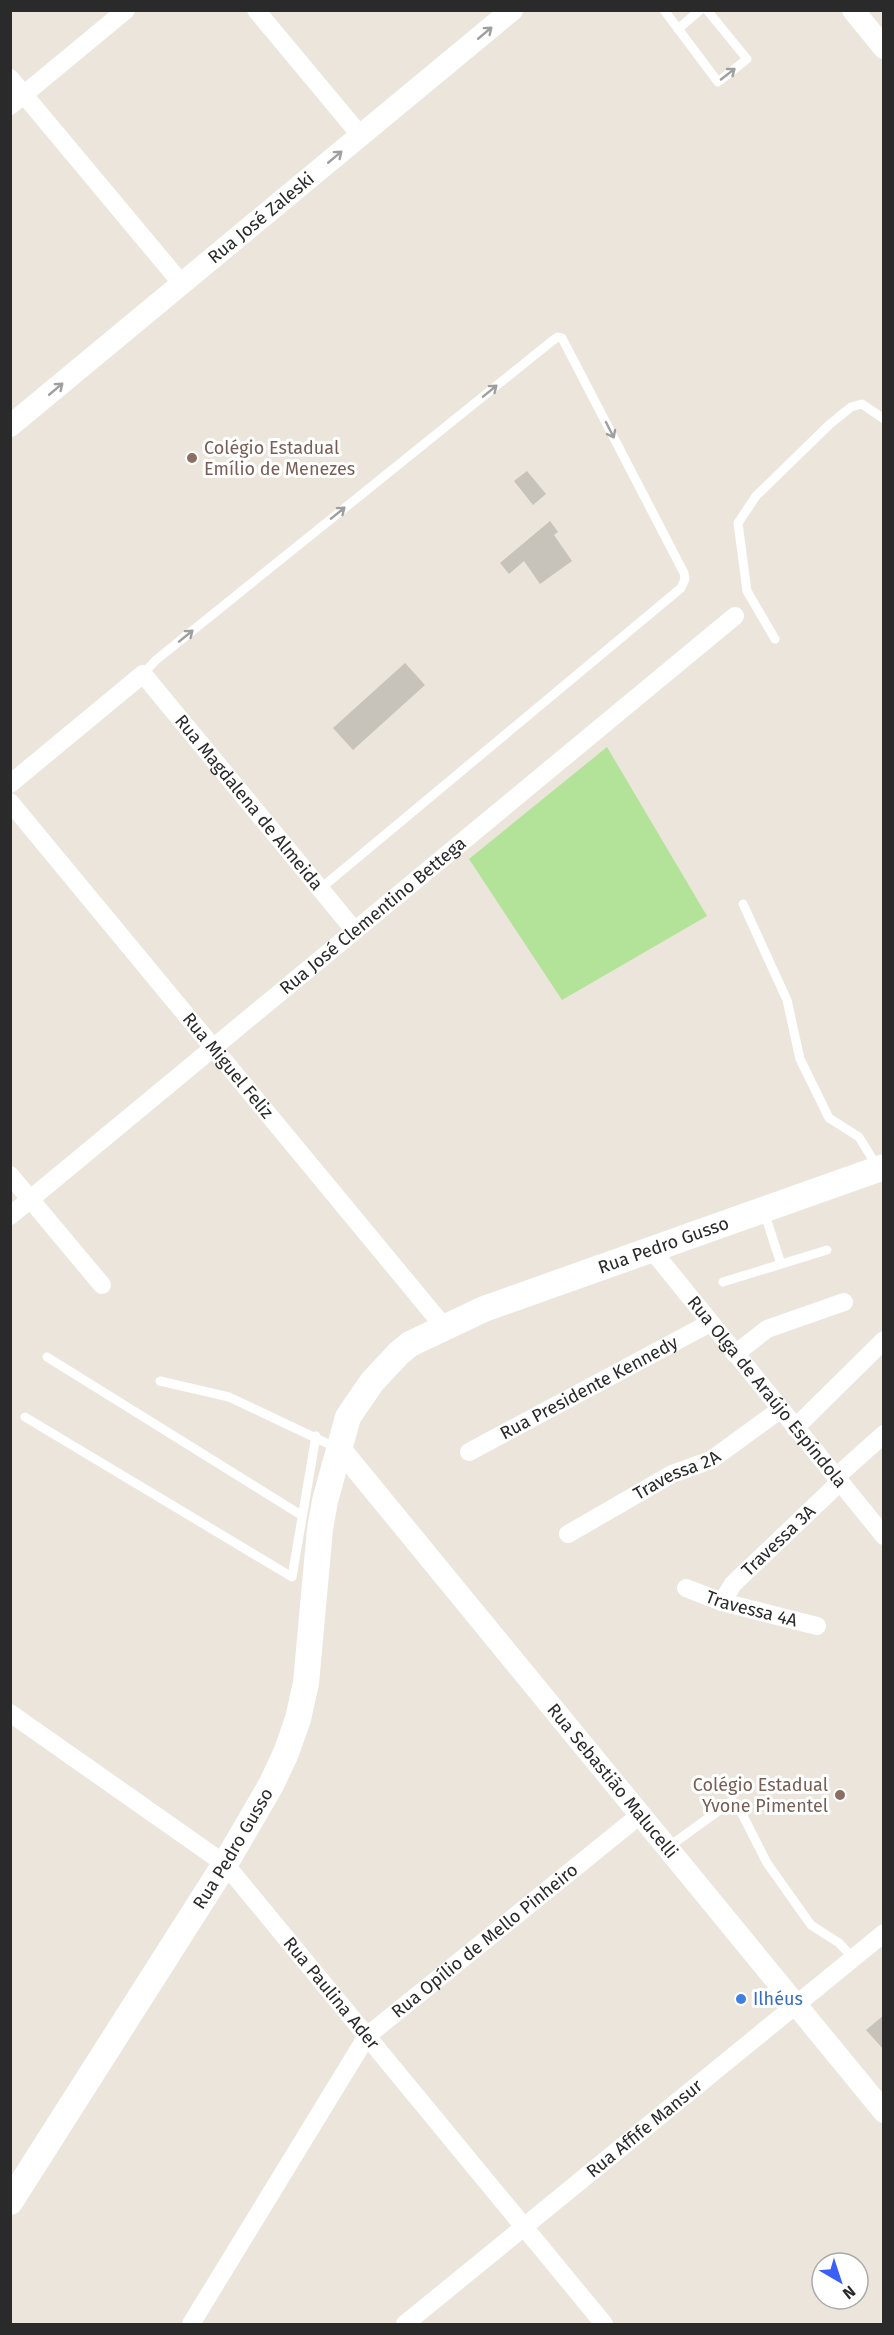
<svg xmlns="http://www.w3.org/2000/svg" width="894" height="2335" viewBox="0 0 894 2335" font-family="'Fira Sans',sans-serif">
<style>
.green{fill:#b2e398}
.building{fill:#c7c3bb}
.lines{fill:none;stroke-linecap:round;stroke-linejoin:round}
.service{stroke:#fff;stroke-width:9}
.minor{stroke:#fff;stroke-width:18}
.tertiary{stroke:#fff;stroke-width:22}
.secondary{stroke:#fff;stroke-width:26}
.oneway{stroke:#9f9f9f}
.education-dot{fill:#8d6e63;stroke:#fff;stroke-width:2}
.shop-dot{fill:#3f7fe0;stroke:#fff;stroke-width:2}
.labels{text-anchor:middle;stroke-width:6;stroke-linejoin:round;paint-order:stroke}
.street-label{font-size:18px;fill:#2a2a2a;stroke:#fff}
.education-label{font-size:18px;fill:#785e54;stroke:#fff;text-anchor:start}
.shop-label{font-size:18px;fill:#366cbe;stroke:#fff;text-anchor:start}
</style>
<rect width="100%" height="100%" fill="#ece5dc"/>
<polygon class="green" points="607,747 707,916 562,1000 469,859"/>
<g class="building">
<polygon points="527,471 546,494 533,505 514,481"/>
<polygon points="550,521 558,532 554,535 572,561 540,584 524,561 509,574 500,563"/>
<polygon points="405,663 425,685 353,750 333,728"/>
<polygon points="884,2015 884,2050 866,2030"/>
</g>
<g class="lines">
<g class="service">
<polyline points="664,10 718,82 747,59 707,10"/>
<polyline points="678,29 700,10"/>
<polyline points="775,639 747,591 738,523 756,496 830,424 851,407 862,404 884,419"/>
<polyline points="143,674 156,660 552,341 558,337 562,338 684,573 685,579 681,588 320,889"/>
<polyline points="743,904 787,1000 800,1059 829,1118 859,1137 878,1168"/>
<polyline points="764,1212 781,1264"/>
<polyline points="723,1282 827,1250"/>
<polyline points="47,1357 301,1515"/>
<polyline points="160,1381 229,1397 339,1449"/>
<polyline points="25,1417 292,1577 316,1436"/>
<polyline points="667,1848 732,1801 737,1804 767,1863 811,1925 839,1943 853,1958"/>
</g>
<g class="minor">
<polyline points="256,10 361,136"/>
<polyline points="10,78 182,284"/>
<polyline points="10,106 126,10"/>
<path id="s1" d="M10,784L143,674L355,931"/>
<path id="s2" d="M10,802L445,1328"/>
<polyline points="10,1175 102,1285"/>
<path id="s3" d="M10,1216L735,616"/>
<path id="s4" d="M651,1249L884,1536"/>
<polyline points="735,1354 767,1329 844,1302"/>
<polyline points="795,1428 884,1340"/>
<path id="s5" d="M469,1452L710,1323"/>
<polyline points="836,1477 884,1434"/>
<path id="s6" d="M568,1534L672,1474L711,1460L781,1409"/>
<path id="s7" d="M686,1588L722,1602L817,1626"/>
<path id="s8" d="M722,1602L733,1584L840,1482"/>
<path id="s9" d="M10,1713L225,1864L604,2324"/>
<path id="s10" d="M191,2324L367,2036L640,1815"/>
<path id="s11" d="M405,2324L884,1933"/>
</g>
<g class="tertiary">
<polyline points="853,10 884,48"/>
<path id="s12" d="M10,426L512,10"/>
<path id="s13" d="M341,1450L884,2112"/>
</g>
<path class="secondary" id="s14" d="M10,2202L225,1864L271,1785L286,1753L298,1719L306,1683L320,1529L325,1501L348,1417L372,1382L398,1354L410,1344L484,1309L884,1167"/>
</g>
<defs><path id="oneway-shaft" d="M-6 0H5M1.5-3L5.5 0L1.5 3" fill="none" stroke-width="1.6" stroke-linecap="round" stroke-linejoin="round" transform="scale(1.5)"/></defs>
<g class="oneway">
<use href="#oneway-shaft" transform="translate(485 33) rotate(-40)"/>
<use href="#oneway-shaft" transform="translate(728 74) rotate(-38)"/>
<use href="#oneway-shaft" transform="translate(335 157) rotate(-40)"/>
<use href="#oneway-shaft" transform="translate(56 389) rotate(-40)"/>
<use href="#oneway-shaft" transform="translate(490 391) rotate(-39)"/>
<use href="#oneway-shaft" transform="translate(610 430) rotate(63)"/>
<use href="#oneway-shaft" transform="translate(338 513) rotate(-39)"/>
<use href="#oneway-shaft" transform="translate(186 636) rotate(-39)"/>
</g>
<g class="education-dot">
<circle cx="192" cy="458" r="6"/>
<circle cx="840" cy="1795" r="6"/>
</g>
<circle class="shop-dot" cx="741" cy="1999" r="6"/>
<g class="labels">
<g class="street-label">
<text dy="6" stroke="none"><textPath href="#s12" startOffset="326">Rua José Zaleski</textPath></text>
<text dy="6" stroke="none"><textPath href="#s1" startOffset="339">Rua Magdalena de Almeida</textPath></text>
<text dy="6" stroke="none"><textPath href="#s3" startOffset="471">Rua José Clementino Bettega</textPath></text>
<text dy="6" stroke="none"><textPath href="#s2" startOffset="342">Rua Miguel Feliz</textPath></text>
<text dy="6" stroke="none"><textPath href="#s14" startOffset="1239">Rua Pedro Gusso</textPath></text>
<text dy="6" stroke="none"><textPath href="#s5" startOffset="136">Rua Presidente Kennedy</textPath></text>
<text dy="6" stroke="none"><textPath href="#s4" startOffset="184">Rua Olga de Araújo Espíndola</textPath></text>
<text dy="6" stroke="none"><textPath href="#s6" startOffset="124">Travessa 2A</textPath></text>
<text dy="6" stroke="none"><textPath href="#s8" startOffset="84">Travessa 3A</textPath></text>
<text dy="6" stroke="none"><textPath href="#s7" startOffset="69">Travessa 4A</textPath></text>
<text dy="6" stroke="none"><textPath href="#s13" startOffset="428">Rua Sebastião Malucelli</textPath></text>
<text dy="6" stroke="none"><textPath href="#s14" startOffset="418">Rua Pedro Gusso</textPath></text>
<text dy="6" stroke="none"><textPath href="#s10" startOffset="489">Rua Opílio de Mello Pinheiro</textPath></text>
<text dy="6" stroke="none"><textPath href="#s9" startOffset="430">Rua Paulina Ader</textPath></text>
<text dy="6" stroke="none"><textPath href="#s11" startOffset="309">Rua Affife Mansur</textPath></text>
</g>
<g class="education-label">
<text x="204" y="454">Colégio Estadual<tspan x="204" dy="21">Emílio de Menezes</tspan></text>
<text x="828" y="1791" text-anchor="end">Colégio Estadual<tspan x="828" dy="21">Yvone Pimentel</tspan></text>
</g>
<g class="shop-label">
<text x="753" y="2005">Ilhéus</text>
</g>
</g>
<rect width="894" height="2335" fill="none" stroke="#2a2a2a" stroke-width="24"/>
<g transform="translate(840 2281) rotate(141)"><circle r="28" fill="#ffffff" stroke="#aaaaaa" stroke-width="1.5"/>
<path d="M0-4.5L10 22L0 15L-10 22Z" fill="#3b60fa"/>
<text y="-9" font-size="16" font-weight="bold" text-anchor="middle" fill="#2a2a2a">N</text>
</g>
</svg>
